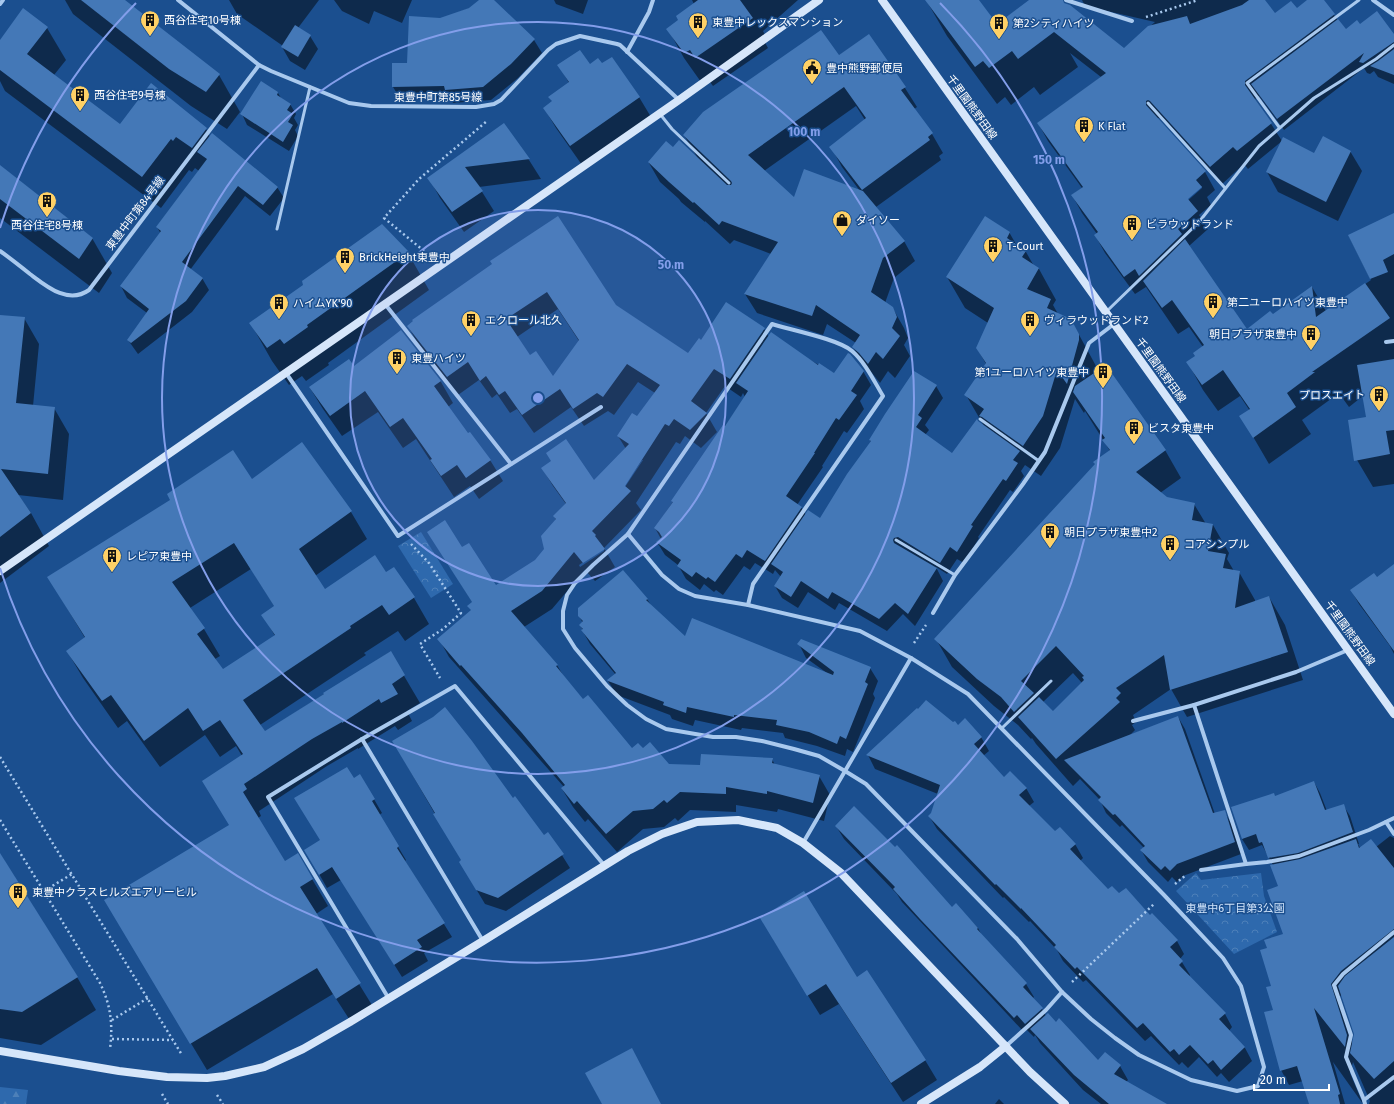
<svg xmlns="http://www.w3.org/2000/svg" width="1394" height="1104" viewBox="0 0 1394 1104" font-family="'Fira Sans','Noto Sans JP',sans-serif">
<style>
.forest{fill:url(#forest-firs)}
.park{fill:url(#park-crowns)}
.shadow{fill:#0007;fill-rule:evenodd}
.building{fill:#4478b7;fill-rule:evenodd}
.lines{fill:none;stroke-linecap:round;stroke-linejoin:round}
.path{stroke:#a9c9ee;stroke-width:2.5;stroke-dasharray:2 3;stroke-linecap:butt}
.lane{stroke:#a9c9ee;stroke-width:3}
.street{stroke:#a9c9ee;stroke-width:4}
.secondary{stroke:#d6e6fa;stroke-width:8}
.ring{fill:none;stroke:#839eea;stroke-width:2}
.labels{text-anchor:middle;stroke-width:3;stroke-linejoin:round;paint-order:stroke}
.poi-label{font-size:11px;fill:#fff;stroke:#1b4f8f;text-anchor:start}
.street-label{font-size:11px;fill:#fff;stroke:#1b4f8f}
.park-label{font-size:11px;fill:#cfe3fa;stroke:#1b4f8f}
.centre{fill:#839eea;stroke:#1b4f8f;stroke-width:2}
.ring-label{font-size:12px;text-anchor:middle;font-weight:bold;fill:#839eea;stroke:#1b4f8f;stroke-width:3;stroke-linejoin:round;paint-order:stroke}
</style>
<defs>
<pattern id="forest-firs" width="22" height="20" patternUnits="userSpaceOnUse"><rect width="22" height="20" fill="#2e69ad"/><path d="M5 1l3.5 6h-7zM16 11l3.5 6h-7z" fill="#4d80b9"/></pattern>
<pattern id="park-crowns" width="20" height="18" patternUnits="userSpaceOnUse"><rect width="20" height="18" fill="#2e69ad"/><path d="M2 6a3 3 0 1 1 6 0M12 15a3 3 0 1 1 6 0" fill="none" stroke="#4d80b9"/></pattern>
</defs>
<rect width="100%" height="100%" fill="#1b4f8f"/>
<polygon class="forest" points="0,1087 28,1090 26,1104 0,1104"/>
<g class="park">
<polygon points="421,532 453,584 431,598 398,546"/>
<polygon points="1196,873 1201,880 1261,873 1264,896 1277,932 1234,954 1176,891"/>
</g>
<g class="shadow">
<polygon points="65,0 123,0 219,75 240,112 227,129 191,106 73,14"/>
<polygon points="229,0 319,0 298,28 310,36 318,49 305,70 290,61 282,47 283,46 237,14"/>
<polygon points="334,0 412,0 402,23 374,11 369,24 342,11"/>
<polygon points="492,0 534,40 542,53 518,78 491,100 453,103 451,99 401,100 393,87 408,64 440,19"/>
<polygon points="554,0 588,0 583,14 556,4"/>
<polygon points="692,0 798,0 763,31 765,35 762,37 768,48 713,86 707,78 701,82 684,58 668,29 680,21 694,4"/>
<path d="M926,0H978L996,25L1031,0H1034L1124,49L1155,22L1085,6L1082,0H1264L1274,14L1296,10L1310,0L1334,15L1346,30L1360,25L1394,36V84L1378,77L1374,71L1370,74L1367,73L1364,68L1284,130L1259,96L1255,99L1282,141L1248,169L1244,164L1221,185L1162,119L1158,118H1157L1205,172L1215,190L1207,197L1211,205L1199,215L1208,229L1189,246L1247,330L1273,316L1312,287L1326,311L1371,280L1349,236L1394,214V484L1373,487L1357,460L1367,417L1363,396L1349,407L1341,396L1337,399L1335,396L1302,420L1311,434L1269,464L1241,416L1250,411L1240,396L1218,411L1203,390L1188,363L1196,357L1203,347L1189,327L1178,334L1146,287L1135,294L1105,253L1095,235L1097,234L1082,213L1072,195L1082,188L1048,141L1038,123L1101,77L1070,53L1078,67L1040,95L1034,87L1011,105L1005,97L997,104L947,36ZM1202,186V188L1185,203L1183,201Z"/>
<polygon points="47,28 66,60 54,75 120,126 206,129 210,137 277,187 284,198 270,216 245,196 190,270 202,278 209,290 192,312 138,354 128,340 147,313 127,298 121,286 161,234 157,227 199,171 195,168 192,172 189,170 161,208 5,91 0,81 0,41"/>
<path d="M869,35L905,88L917,107L914,109L932,134L943,153L939,156L941,160L876,207L904,241L915,261L894,278L885,303L892,307L904,328L908,338L904,345L910,356L895,378L888,371L880,383L872,373L865,367L853,347L856,343L827,324L823,335L757,313L745,294L771,254L734,240L730,244L705,221V222L681,202L679,199L660,182L649,163L673,148L697,157L684,135L838,56ZM856,106L865,120L831,147L842,167L860,191L794,199L764,171Z"/>
<polygon points="559,65 590,65 639,97 651,117 582,165 556,128 544,108 553,102 569,83"/>
<polygon points="278,93 281,98 290,104 296,114 294,118 298,125 295,130 298,136 289,151 247,125 242,114"/>
<polygon points="504,124 529,160 541,179 479,187 494,211 464,232 440,198 429,178"/>
<polygon points="1350,151 1362,171 1338,221 1278,192 1267,172 1315,154"/>
<polygon points="0,166 92,238 112,273 99,293 0,218"/>
<polygon points="382,225 408,253 429,290 328,363 329,365 306,381 302,376 289,385 272,361 251,324 304,286"/>
<path d="M1009,232L1017,246L1026,252L1034,266L1039,269L1056,300L1053,305L1058,314L1071,320L1096,366L1097,373L1165,450L1181,478L1160,493L1166,498L1194,504L1206,524L1213,525L1229,553L1227,559L1234,571L1239,572L1255,600V602L1269,597L1285,625L1303,680L1187,717L1171,689L1133,715L1136,722L1132,725L1135,730L1130,735L1178,717L1185,729L1215,814L1224,811L1231,823L1241,854L1183,876L1177,882L1172,877L1168,882L1148,862L1141,850L1144,848L1122,825L1120,827L1106,813L1100,800L1080,779L1073,786L1036,744L1032,738L1031,739L1018,725L994,706L952,667L936,639L1110,451L1085,411L1084,413L1075,399L1060,448L1041,476L1025,465L1021,471L1024,476L1013,492L1010,490L978,537L979,538L964,563L957,559L947,574L936,567L943,581L915,626L903,614L887,631L839,603L835,610L808,592L798,608L782,598L775,586L781,577L775,570L773,574L755,563L750,570L744,566L723,595L716,590L714,592L704,584L700,590L686,579L678,565L665,555L657,542L661,539L655,528L745,397L743,393L741,397L725,386L706,413L717,432L701,448L685,436L680,444L676,442L636,503L641,510L604,548L615,567L595,581L585,570L552,609L524,627L557,665L564,677L583,700L632,749H642L669,765L701,766L772,759L775,765L819,776L830,795L824,821L778,809L777,812L736,805V812L690,810L678,821L675,818L664,827L643,829L617,852L588,819L585,822L573,807L562,789L564,787L449,657L439,639L472,611L469,606L473,603L428,532L462,548L496,587L536,561L545,550L556,520L554,516L566,504L553,486L542,468L594,481L626,449L618,436L637,417L655,393L638,382L614,415L608,411L584,426L571,407L534,433L517,409L510,413L497,394L492,398L479,380L458,395L418,344L408,326L493,265L616,306L688,354L701,342L764,329L769,337L835,374L863,371L871,385L860,401L864,409L847,433L844,431L822,466L823,467L797,505L801,507L806,515L821,520L871,442L870,440L936,386L943,398L925,425L929,430L925,435L953,455L984,426L966,395L986,364L977,348L988,323L965,308L947,277ZM558,309L579,341L553,378L530,356L517,337ZM642,460H643L623,490L622,489ZM604,548V551L580,567L579,565ZM1073,673L1082,683L1053,712L1043,702Z"/>
<polygon points="0,316 24,318 39,344 33,406 54,408 69,434 63,500 18,495 31,513 49,546 0,583"/>
<polygon points="401,331 441,382 453,403 448,407 468,435 490,460 503,481 479,499 470,486 454,497 416,439 403,448 378,412 342,436 323,409 310,388 354,367"/>
<path d="M302,444L351,512L367,539L315,576L325,590L386,573L414,598L429,624L405,641L398,631L364,653L366,655L260,725L265,732L390,652L420,703L407,711L412,721L398,730L395,726L358,749V748L327,766L259,811L261,816L258,818L285,862L312,879L328,906L316,914L375,1010L353,1025L333,994L207,1070L121,927L230,825L242,756L236,746L220,757L205,735L160,767L127,721L118,728L83,678L67,651L85,638L49,578L252,480ZM251,569L275,607L263,615L275,636L223,671L215,659L220,656L204,629L190,608Z"/>
<polygon points="1394,566 1394,654 1390,646 1359,604 1351,590 1376,578"/>
<polygon points="647,599 652,607 685,638 827,673 806,658 799,644 870,668 878,681 873,694 875,698 853,752 847,749 845,756 817,746 785,738 783,733 742,728 741,730 695,720 693,726 672,719 670,715 617,695 608,681 616,675 590,644 582,630 583,630 580,625 583,623 579,616"/>
<polygon points="918,710 953,723 981,737 989,751 983,756 1004,778 1026,788 1034,802 1029,806 1055,832 1075,844 1083,858 1080,861 1108,891 1119,895 1150,916 1177,941 1184,954 1180,959 1190,975 1189,977 1225,1014 1232,1027 1229,1031 1245,1048 1252,1061 1229,1082 1221,1073 1217,1077 1199,1057 1188,1068 1182,1062 1179,1065 1151,1036 1145,1041 1086,980 1083,982 1063,961 1057,950 1030,921 1029,922 1004,897 1003,898 937,829 929,816 932,813 938,794 875,769 868,755"/>
<polygon points="393,741 513,799 544,836 548,833 570,868 506,911 485,904 460,862 462,861"/>
<polygon points="360,775 382,813 379,815 406,860 405,861 452,937 424,953 428,961 402,977 341,880 327,888 313,863 321,840 354,779"/>
<path d="M1314,782L1320,793L1327,811L1343,805L1350,816L1359,844H1358L1360,848L1376,847L1390,836L1394,838V1104H1369L1370,1101L1353,1062L1350,1073L1363,1104L1333,1062L1345,1104H1310L1303,1081L1289,1085L1281,1070L1268,949L1285,935L1279,886L1273,865L1262,845L1249,850L1242,839L1275,797ZM1342,994L1355,1034L1353,1045L1338,999Z"/>
<polygon points="836,826 952,909 956,905 978,928 982,936 1026,984 1034,997 1033,998 1042,1009 1046,1016 1098,1062 1120,1066 1128,1080 1126,1082 1165,1104 1101,1104 1083,1090 1040,1043 1035,1035 1034,1037 1025,1028 1023,1031 902,902 897,894 844,839"/>
<polygon points="0,855 77,977 96,1010 41,1045 0,1038"/>
<polygon points="773,939 856,978 925,1060 937,1080 903,1102 839,1004 820,1015"/>
<polygon points="999,1099 1004,1104 995,1104"/>
</g>
<g class="building">
<polygon points="81,0 125,0 220,74 206,92 169,69"/>
<polygon points="479,0 494,0 535,39 511,64 483,87 445,90 444,86 392,87 392,63 407,63 409,16 440,18 469,8"/>
<polygon points="698,0 740,0 753,18 695,58 690,50 684,53 666,29 678,20 676,16"/>
<polygon points="925,0 979,0 997,24 1029,0 1063,0 1064,3 1070,5 1124,48 1148,26 1187,16 1190,24 1242,5 1249,0 1265,0 1275,13 1291,1 1297,8 1307,0 1324,0 1335,14 1245,81 1245,85 1272,123 1237,151 1233,147 1210,167 1150,101 1148,100 1146,101 1146,105 1206,171 1196,180 1202,187 1188,199 1198,211 1178,229 1182,234 1139,276 1135,269 1124,277 1094,235 1098,232 1071,195 1083,187 1037,123 1106,73 1054,32 1018,59 1012,51 989,68 983,61 975,67"/>
<polygon points="23,8 48,27 27,54 120,124 151,83 207,128 192,148 176,137 173,141 171,139 142,177 0,70 0,40"/>
<polygon points="1377,11 1394,34 1394,42 1363,63 1359,62 1364,53 1277,119 1251,84 1338,19 1346,29 1357,20 1360,24"/>
<polygon points="295,25 311,35 298,57 281,47"/>
<polygon points="821,30 839,55 869,34 906,87 901,90 933,133 928,137 930,140 862,190 829,147 866,118 844,87 748,155 794,197 804,169 863,191 905,241 883,258 871,292 893,307 897,317 892,328 900,336 883,359 876,352 868,364 859,353 852,347 860,335 816,305 812,316 744,294 778,242 722,221 719,225 694,202 693,203 669,182 648,162 666,141 673,147 679,140 727,185 731,185 732,183 731,181 683,135 703,112"/>
<polygon points="1394,49 1394,75 1370,66 1378,61"/>
<polygon points="580,50 590,64 598,58 602,63 612,57 640,97 570,146 543,108 552,101 548,97 569,82 557,65"/>
<polygon points="261,81 278,92 277,95 291,104 287,110 293,114 288,122 293,125 283,142 240,114"/>
<polygon points="504,123 530,159 465,167 483,191 452,212 427,178"/>
<polygon points="212,133 278,187 263,205 238,186 182,262 203,278 186,301 131,343 127,340 149,309 120,286 161,231 156,227 207,159 197,152"/>
<polygon points="1323,136 1351,151 1326,202 1266,172 1283,137 1314,153"/>
<polygon points="0,165 93,238 79,259 0,199"/>
<polygon points="1394,213 1394,254 1383,260 1388,272 1370,279 1348,235"/>
<path d="M558,216L616,305L688,353L699,338L701,340L726,302L765,328L730,379L714,369L691,401L707,413L690,430L674,419L669,426L665,424L625,486L631,491L592,531L596,535L595,536L605,549L583,563L574,552L542,591L511,611L558,665L556,666L583,699L588,695L632,748L638,743L643,748L650,742L669,764L700,765L701,754L773,758L772,763L820,775L813,803L767,791V794L726,787V794L680,792L667,803L664,800L653,809L633,811L606,834L577,801L574,804L561,788L565,785L522,733L461,665L460,666L437,639L471,610L467,606L472,602L427,532L445,520L462,547L469,543L496,585L535,560L544,549L541,536L556,519L553,516L566,503L541,468L551,461L546,453L566,439L594,480L629,444L617,436L632,413L637,416L660,385L627,364L603,397L597,393L573,409L560,389L522,415L505,391L499,395L486,376L480,381L468,362L447,377L407,326L413,321L412,320L492,264L490,261ZM547,292L579,340L553,376L536,351L530,355L506,319Z"/>
<polygon points="985,216 1010,232 1007,238 1026,251 1022,257 1039,268 1027,289 1051,299 1047,308 1071,319 1079,334 1079,340 1067,384 1057,370 1043,416 1023,446 982,417 979,416 984,409 964,395 986,363 976,348 994,308 946,277"/>
<polygon points="382,224 409,252 307,325 308,327 284,344 280,339 267,348 249,323 303,285 302,281"/>
<polygon points="1185,239 1247,329 1270,311 1273,314 1312,286 1316,317 1365,283 1390,318 1312,372 1315,372 1287,393 1296,407 1253,438 1239,416 1250,409 1223,370 1202,385 1186,362 1195,356 1193,353 1204,345 1172,300 1162,308 1143,281"/>
<polygon points="0,315 25,317 16,403 55,407 48,474 1,469 31,513 0,537"/>
<polygon points="401,330 441,381 434,386 468,433 470,432 491,460 466,478 457,465 441,476 430,460 432,459 403,418 390,427 365,391 330,416 309,387 349,359 354,366"/>
<polygon points="771,332 818,365 819,363 834,373 848,353 850,354 864,371 851,391 857,395 839,420 836,418 814,453 815,453 786,496 802,507 765,561 747,550 742,558 736,554 715,582 708,577 706,579 696,572 692,577 677,566 681,560 656,542 662,537 659,532 654,528 673,502 671,501 723,425 725,426 748,391 736,383"/>
<polygon points="1394,359 1394,430 1386,431 1390,454 1354,461 1348,420 1366,417 1357,365"/>
<polygon points="1106,365 1166,450 1136,472 1167,497 1195,503 1192,520 1213,524 1208,551 1226,554 1223,568 1240,571 1235,608 1269,596 1288,652 1170,690 1164,655 1116,688 1121,693 1116,698 1120,702 1056,759 1018,717 1039,697 1053,711 1084,680 1082,677 1084,676 1056,646 1021,681 1034,693 1014,712 1001,697 977,679 934,639 1095,464 1093,462 1110,450 1102,440 1105,438 1073,392 1075,386"/>
<polygon points="914,371 937,385 918,415 922,418 916,427 952,453 977,419 978,421 1020,451 1013,460 1018,463 1006,481 1003,479 971,525 973,526 957,552 950,547 940,563 898,537 894,538 893,540 894,543 937,568 908,614 895,603 879,619 832,592 828,599 801,581 791,597 774,586 783,572 771,564 808,510 820,518 847,474 871,441 869,440 885,414"/>
<path d="M302,442L352,511L299,549L325,589L375,555L386,572L394,567L415,597L389,615L382,605L350,626L351,628L243,700L265,731L324,694L323,693L391,651L405,675L392,684L398,694L381,703L379,699L342,723V722L312,739L244,784L247,789L243,792L285,861L298,853L313,879L300,887L361,983L336,999L317,968L190,1044L104,900L229,825L202,781L243,754L220,720L203,731L188,708L144,741L111,695L102,701L66,651L85,637L47,577L170,500L167,494L233,450L252,479ZM234,543L274,606L261,615L275,635L223,669L197,634L205,628L172,582Z"/>
<polygon points="1394,564 1394,651 1350,590 1374,573 1377,577"/>
<polygon points="623,570 648,599 646,600 685,636 692,618 833,675 834,672 797,644 801,639 871,667 865,682 868,684 846,739 840,736 837,744 809,732 776,725 777,720 734,715 734,717 687,707 686,713 663,705 664,702 608,681 607,680 616,673 581,630 583,629 579,625 583,621 578,616 578,608"/>
<polygon points="926,700 953,722 955,721 958,725 965,718 982,737 974,744 1004,777 1010,771 1027,788 1019,795 1055,831 1060,827 1076,844 1070,849 1108,889 1112,886 1119,893 1126,888 1150,915 1152,913 1178,940 1170,947 1183,961 1179,965 1226,1013 1219,1019 1245,1047 1221,1070 1213,1060 1208,1064 1190,1045 1179,1055 1174,1049 1170,1052 1143,1023 1137,1028 1077,967 1075,969 1054,947 1056,945 1021,908 1021,909 996,884 995,885 928,816 931,813 940,785 866,755 917,708 918,709"/>
<polygon points="445,707 472,741 513,798 515,796 544,835 548,832 564,854 498,898 476,890 459,862 461,860 433,814 435,813 392,741 433,717"/>
<polygon points="1178,716 1213,813 1225,810 1235,842 1177,864 1170,871 1165,866 1161,870 1140,850 1145,846 1115,814 1113,815 1098,800 1101,797 1064,760"/>
<polygon points="347,767 354,778 360,774 375,799 372,801 399,846 397,848 445,923 417,940 422,947 394,965 332,867 319,875 304,850 320,840 294,798"/>
<polygon points="1314,781 1325,810 1344,804 1353,832 1298,853 1268,858 1262,842 1259,843 1256,834 1242,839 1231,807 1274,793 1275,796"/>
<polygon points="854,806 895,847 897,845 952,907 956,903 978,928 977,929 1027,983 1023,987 1043,1008 1025,1024 1017,1015 1014,1018 920,919 893,889 895,887 835,826"/>
<polygon points="1356,839 1359,848 1371,839 1394,868 1394,929 1341,971 1331,984 1347,1035 1345,1047 1314,1008 1340,1094 1338,1095 1340,1104 1309,1104 1297,1066 1280,1071 1264,1012 1273,1010 1266,987 1271,986 1260,950 1267,948 1264,940 1283,934 1267,890 1278,886 1270,865 1300,859"/>
<polygon points="0,853 78,977 22,1012 0,1009"/>
<polygon points="804,891 857,977 867,970 926,1060 891,1083 826,984 807,996 760,918"/>
<polygon points="1394,937 1394,1061 1374,1079 1350,1053 1354,1034 1338,986 1345,976"/>
<polygon points="1048,1013 1056,1022 1059,1018 1098,1060 1105,1052 1121,1065 1114,1074 1167,1104 1109,1104 1074,1075 1030,1029"/>
<polygon points="632,1048 661,1104 602,1104 585,1073"/>
</g>
<g class="lines">
<g class="path">
<polyline points="1146,17 1198,0"/>
<polyline points="424,251 384,218 419,179 487,121"/>
<polyline points="411,544 429,563 461,613 443,629 420,644 440,678"/>
<polyline points="914,643 926,625"/>
<polyline points="0,757 182,1055"/>
<path d="M0,820L100,983C111,1006 113,1024 110,1049"/>
<polyline points="1175,884 1186,875"/>
<polyline points="44,891 72,874"/>
<polyline points="1072,982 1154,904"/>
<polyline points="112,1020 148,998"/>
<polyline points="112,1039 173,1040"/>
<polyline points="162,1094 168,1104"/>
<polyline points="217,1095 223,1104"/>
</g>
<g class="lane">
<polyline points="1148,103 1225,188"/>
<polyline points="660,114 672,129 729,183"/>
<polyline points="1279,127 1247,83 1359,0"/>
<polyline points="277,229 310,87"/>
<polyline points="1107,311 1199,222 1259,146 1314,98 1376,59 1394,45"/>
<polyline points="980,419 1039,461"/>
<polyline points="896,540 955,575"/>
<polyline points="1002,728 1051,681"/>
</g>
<g class="street">
<polyline points="178,0 259,65 271,71 349,103 371,106 476,107 494,104 501,100 548,50 556,44 580,36 617,44 620,45 679,100"/>
<polyline points="1066,0 1132,21"/>
<polyline points="1373,0 1394,15"/>
<polyline points="0,4 3,0"/>
<polyline points="627,52 649,12 653,0"/>
<path d="M0,251C10,258 20,266 30,274C46,286 68,305 89,290L259,65"/>
<polyline points="385,304 511,464"/>
<polyline points="1386,342 1394,341"/>
<polyline points="286,373 398,536 601,407"/>
<polygon points="628,534 662,575 679,589 695,596 748,605 860,631 911,658 968,694 1164,895 1223,958 1241,986 1264,1067 1258,1086 1237,1091 1191,1080 1139,1055 1115,1038 1091,1019 1062,992 1017,939 866,784 845,771 819,756 794,749 762,741 736,737 713,737 666,729 646,719 627,705 607,686 575,648 563,629 563,611 567,595 575,583 593,565"/>
<path d="M628,534L772,324C791,330 838,339 852,351C865,362 874,381 883,396L753,584L748,605"/>
<polyline points="933,613 955,575 1023,484 1045,452 1089,343 1114,324"/>
<polyline points="1194,705 1246,864"/>
<polyline points="1133,721 1194,705 1296,672 1348,650"/>
<polyline points="362,739 483,941"/>
<polyline points="1386,822 1394,834"/>
<polyline points="803,843 911,658"/>
<polyline points="1201,870 1246,864 1267,862 1299,856 1369,830 1394,818"/>
<polyline points="389,999 268,797 362,739 455,686 604,865"/>
<polyline points="1006,1046 1046,1010 1062,992"/>
<polyline points="1364,1100 1346,1057 1351,1035 1334,985 1343,974 1394,932"/>
<polyline points="1365,1104 1364,1100 1394,1077"/>
</g>
<g class="secondary">
<polyline points="882,0 1394,714"/>
<polyline points="0,571 679,100 819,0"/>
<polyline points="0,1051 119,1071 167,1077 207,1078 225,1076 264,1067 303,1049 350,1022 483,941 628,851 662,834 697,822 738,820 777,828 803,843 841,873 1030,1072 1065,1104"/>
<polyline points="921,1104 980,1067 1006,1046"/>
</g>
</g>
<circle cx="538" cy="398" r="188" fill="#839eea" fill-opacity=".12"/>
<g class="ring">
<circle cx="538" cy="398" r="188"/>
<circle cx="538" cy="398" r="376"/>
<path d="M0 228A564 564 0 0 1 136 3M940 3A564 564 0 1 1 0 568"/>
</g>
<defs>
<g id="building-pin" transform="scale(1)"><path d="M0 17L-7.5 6A9.5 9.5 0 1 1 7.5 6Z" fill="#ffd166" stroke="#1b4f8f"/><path d="M-4-6H4V6H1V3H-1V6H-4ZM-2.5-4.3h1.7v1.8h-1.7ZM.8-4.3h1.7v1.8H.8ZM-2.5-1h1.7V.8h-1.7ZM.8-1h1.7V.8H.8Z" fill="#111"/></g>
<g id="civic-pin" transform="scale(1)"><path d="M0 17L-7.5 6A9.5 9.5 0 1 1 7.5 6Z" fill="#ffd166" stroke="#1b4f8f"/><path d="M-.6-6.5H3V-4.5H.6V-3L4-1V1h2V6H-6V1h2V-1L-.6-3ZM-1.2 2.5V6h2.4V2.5Z" fill="#111"/></g>
<g id="shop-pin" transform="scale(1)"><path d="M0 17L-7.5 6A9.5 9.5 0 1 1 7.5 6Z" fill="#ffd166" stroke="#1b4f8f"/><path d="M-5-2.5h2.3a2.7 3.5 0 0 1 5.4 0H5L5.5 6h-11ZM-1.5-2.5h3a1.5 2.3 0 0 0-3 0Z" fill="#111"/></g>
</defs>
<g fill-rule="evenodd">
<use href="#building-pin" x="150" y="20"/>
<use href="#building-pin" x="698" y="22"/>
<use href="#building-pin" x="999" y="23"/>
<use href="#civic-pin" x="812" y="68"/>
<use href="#building-pin" x="80" y="95"/>
<use href="#building-pin" x="1084" y="126"/>
<use href="#building-pin" x="47" y="201"/>
<use href="#shop-pin" x="842" y="220"/>
<use href="#building-pin" x="1132" y="224"/>
<use href="#building-pin" x="993" y="246"/>
<use href="#building-pin" x="345" y="257"/>
<use href="#building-pin" x="1213" y="302"/>
<use href="#building-pin" x="279" y="303"/>
<use href="#building-pin" x="471" y="320"/>
<use href="#building-pin" x="1030" y="320"/>
<use href="#building-pin" x="1311" y="334"/>
<use href="#building-pin" x="397" y="358"/>
<use href="#building-pin" x="1103" y="372"/>
<use href="#building-pin" x="1379" y="395"/>
<use href="#building-pin" x="1134" y="428"/>
<use href="#building-pin" x="1050" y="532"/>
<use href="#building-pin" x="1170" y="544"/>
<use href="#building-pin" x="112" y="556"/>
<use href="#building-pin" x="18" y="892"/>
</g>
<g class="labels">
<g class="poi-label">
<text x="164" y="24">西谷住宅10号棟</text>
<text x="712" y="26">東豊中レックスマンション</text>
<text x="1013" y="27">第2シティハイツ</text>
<text x="826" y="72">豊中熊野郵便局</text>
<text x="94" y="99">西谷住宅9号棟</text>
<text x="1098" y="130">K Flat</text>
<text x="856" y="224">ダイソー</text>
<text x="1146" y="228">ビラウッドランド</text>
<text x="47" y="229" text-anchor="middle">西谷住宅8号棟</text>
<text x="1007" y="250">T-Court</text>
<text x="359" y="261">BrickHeight東豊中</text>
<text x="1227" y="306">第二ユーロハイツ東豊中</text>
<text x="293" y="307">ハイムYK'90</text>
<text x="485" y="324">エクロール北久</text>
<text x="1044" y="324">ヴィラウッドランド2</text>
<text x="1297" y="338" text-anchor="end">朝日プラザ東豊中</text>
<text x="411" y="362">東豊ハイツ</text>
<text x="1089" y="376" text-anchor="end">第1ユーロハイツ東豊中</text>
<text x="1365" y="399" text-anchor="end">プロスエイト</text>
<text x="1148" y="432">ビスタ東豊中</text>
<text x="1064" y="536">朝日プラザ東豊中2</text>
<text x="1184" y="548">コアシンプル</text>
<text x="126" y="560">レピア東豊中</text>
<text x="32" y="896">東豊中クラスヒルズエアリーヒル</text>
</g>
<g class="street-label">
<text x="438" y="101">東豊中町第85号線</text>
<text transform="translate(972 107) rotate(54)" y="4">千里園熊野田線</text>
<text transform="translate(135 213) rotate(-53)" y="4">東豊中町第84号線</text>
<text transform="translate(1161 370) rotate(54)" y="4">千里園熊野田線</text>
<text transform="translate(1350 633) rotate(54)" y="4">千里園熊野田線</text>
</g>
<g class="park-label">
<text x="1235" y="912">東豊中6丁目第3公園</text>
</g>
</g>
<circle cx="538" cy="398" r="6" class="centre"/>
<g class="ring-label">
<text x="804" y="136">100 m</text>
<text x="1049" y="164">150 m</text>
<text x="671" y="269">50 m</text>
</g>
<path d="M1254 1084v6h75v-6" fill="none" stroke="#ffffff" stroke-width="2"/>
<text x="1260" y="1084" font-size="12" fill="#ffffff" stroke="#1b4f8f" stroke-width="3" paint-order="stroke">20 m</text>
</svg>
